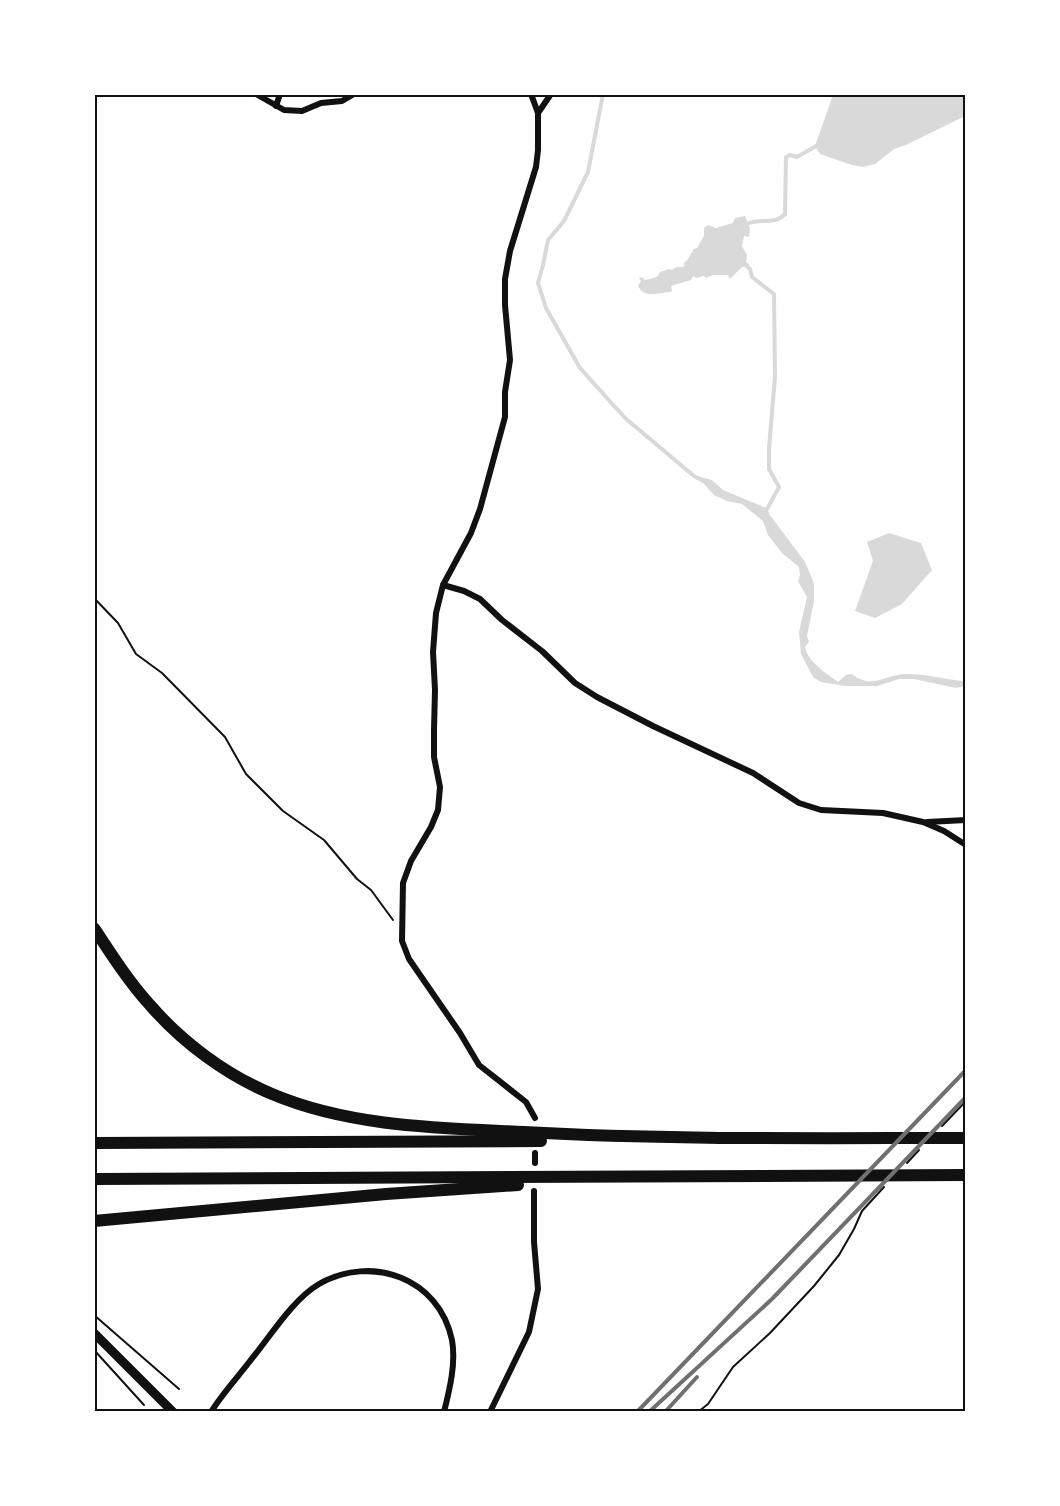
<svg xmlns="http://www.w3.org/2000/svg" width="1060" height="1506" viewBox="0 0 1060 1506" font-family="Jost,sans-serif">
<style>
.water{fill:#d9d9d9}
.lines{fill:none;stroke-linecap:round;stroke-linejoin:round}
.stream{stroke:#d9d9d9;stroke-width:4}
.path{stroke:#111;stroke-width:2}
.minor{stroke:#111;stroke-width:6}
.secondary{stroke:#111;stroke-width:9}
.motorway{stroke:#111;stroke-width:12}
.rail{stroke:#707070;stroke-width:4}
.neatline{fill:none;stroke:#111;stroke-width:2}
</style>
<rect width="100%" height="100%" fill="#fff"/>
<g class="water">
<polygon points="833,95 965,95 965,116 906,145 894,149 875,164 863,167 852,165 820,154 815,146"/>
<path d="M745,216L750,229L749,237L744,236L742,246L747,255L746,262L750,265L742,267L730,279L728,275H713L706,278L704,276L696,278L693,276L691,280L671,286L672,291L670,292C657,293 645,299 638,286L641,281L639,278L642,277L645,280L657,277L660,272L669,269L672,270L676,267H683L685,265L683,264L688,259L694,249L697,248L704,236V228L708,225L716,228L733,223L735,218Z"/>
<path d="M697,476L712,480L723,490L764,507L805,562L814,583V601L807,636L809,642L805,647C808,662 826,673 838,682L846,675L852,674C872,690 884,675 905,674C925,673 946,680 965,681V686L956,688L914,679H899L877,686H845L821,682L813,677L801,654L799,632L807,597L798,581L800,575L799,567L782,553L768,535L763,521L742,504L727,501L714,495Z"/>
<polygon points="889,533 921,543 932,570 902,604 875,618 855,611 873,561 867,542"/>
</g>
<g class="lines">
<g class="stream">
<polyline points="603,94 588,172 564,221 548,240 543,265 538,283 546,308 580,368 625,418 694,476 705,482"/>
<path d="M745,225C760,216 772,227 785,214L786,157L790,155L797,157L818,145"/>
<polyline points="744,264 750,269 752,277 774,294 775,377 769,448 769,469 779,487 766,511 767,513"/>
</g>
<g class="path">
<polyline points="94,598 118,623 136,654 162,673 225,737 246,774 283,811 324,840 357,879 371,890 393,920"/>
<polyline points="942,1126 966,1101"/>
<polyline points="907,1163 919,1150"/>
<polyline points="94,1315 179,1389"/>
<polyline points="95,1351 144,1405"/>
<polyline points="698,1412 708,1404 733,1367 770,1333 814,1286 839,1255 854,1229 862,1211 884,1187"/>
</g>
<g class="minor">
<polyline points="256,94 284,110 302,111 321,103 342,101 354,94"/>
<polyline points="531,94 538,113 538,150 536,167 510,251 505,279 505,305 510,360 505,392 505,417 480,509 471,533 443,585 436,613 433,652 435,690 434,730 434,757 440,787 438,810 431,827 411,861 403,883 402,941 409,959 460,1033 479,1065 526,1102 535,1118"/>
<polyline points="276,106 280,94"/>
<polyline points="538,113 551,94"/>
<polyline points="443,585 464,591 480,599 502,620 542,651 575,683 597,697 653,726 753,773 799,803 821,810 883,813 923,822 944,831 966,845"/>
<polyline points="927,822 966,820"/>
<polyline points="535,1163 535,1153"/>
<path d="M211,1412C222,1394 237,1378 250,1361C270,1337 292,1300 319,1284C372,1254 439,1278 452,1340C456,1363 450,1388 444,1412"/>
<polyline points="490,1412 529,1332 538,1289 534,1242 534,1191"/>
</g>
<polyline class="secondary" points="94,1333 173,1412"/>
<g class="motorway">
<path d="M94,928C111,954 129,982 150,1005C182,1042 226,1075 272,1094C350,1127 440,1128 524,1132C671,1140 818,1138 966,1138"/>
<polyline points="94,1143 541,1141"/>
<polyline points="94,1179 966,1175"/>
<polyline points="94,1221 386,1194 518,1185"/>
</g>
<g class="rail">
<polyline points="637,1412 966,1070"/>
<polyline points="649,1412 772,1299 966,1097"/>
<polyline points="665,1412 697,1377"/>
</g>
</g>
<rect width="1060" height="1506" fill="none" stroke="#ffffff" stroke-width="192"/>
<rect x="96" y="96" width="868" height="1314" class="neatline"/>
</svg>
